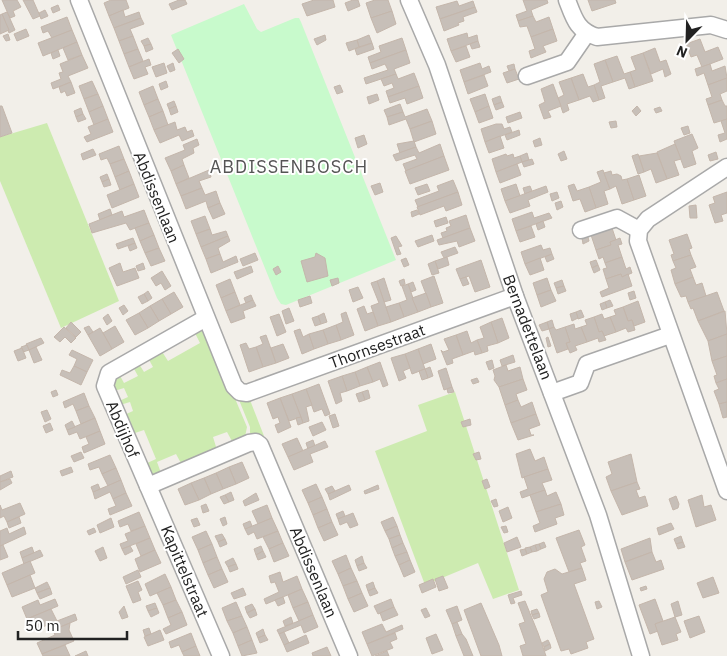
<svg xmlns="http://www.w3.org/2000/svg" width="727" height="656" viewBox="0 0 727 656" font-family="'IBM Plex Sans',sans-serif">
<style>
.grass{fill:#cdebb0}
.park{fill:#c8facc}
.building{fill:#c7bfb8;stroke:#c4b6ab}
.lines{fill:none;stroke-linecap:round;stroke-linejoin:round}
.minor-casing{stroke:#a9a9a9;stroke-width:19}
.minor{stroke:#fff;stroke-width:16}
.labels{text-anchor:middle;stroke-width:4;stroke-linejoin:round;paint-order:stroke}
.street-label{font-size:16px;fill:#222;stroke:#fff}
.neighbourhood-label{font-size:18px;letter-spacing:1px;fill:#555;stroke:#fff}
</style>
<rect width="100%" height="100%" fill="#f2efe9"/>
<g class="grass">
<polygon points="47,123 119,301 61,328 0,181 0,137"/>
<polygon points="202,328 207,332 247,427 245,437 233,443 227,432 213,437 217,450 182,465 176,454 157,462 161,473 156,475 148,473 145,464 156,459 144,430 132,434 124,415 133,411 130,402 120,405 119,401 128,397 124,388 114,391 111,381 119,374 124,383 138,376 133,367 139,364 144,372 153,367 148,358 161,350 168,361 200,343 194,331"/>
<polygon points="455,392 519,590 493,599 478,563 425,585 375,451 427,431 418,405"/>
<polygon points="239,400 250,400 264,436 250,433 250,427"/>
</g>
<polygon class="park" points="244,4 257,29 261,32 295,18 299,18 301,22 396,260 286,305 281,304 277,298 171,35"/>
<g class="building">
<polygon points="2,0 17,0 21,7 13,11 15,16 10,18"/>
<polygon points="23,0 33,0 40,16 33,19"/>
<polygon points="111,0 126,0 129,8 109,16 104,3"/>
<polygon points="179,0 185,0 187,4 172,10 169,4"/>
<polygon points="314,0 333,0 335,7 307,16 302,4"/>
<polygon points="353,0 358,0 360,6 348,11 345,3"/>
<polygon points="375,0 388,0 392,11 371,18 366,3"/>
<polygon points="523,0 547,0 548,3 531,10 533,16 518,21 516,15 527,11"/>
<polygon points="588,0 615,0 616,3 592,11"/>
<polygon points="457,1 459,6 473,1 475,7 440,19 436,7"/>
<polygon points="58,5 60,10 53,13 51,8"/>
<polygon points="475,7 477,12 463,17 464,21 458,23 459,25 444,31 440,19"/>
<polygon points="45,10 48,16 41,19 39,13"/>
<polygon points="123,10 125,17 139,12 141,18 114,28 109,16"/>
<polygon points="392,11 396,24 377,33 371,18"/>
<polygon points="7,12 15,30 9,33 2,14"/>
<polygon points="2,14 9,30 0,34 0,15"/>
<polygon points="533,16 536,22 549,17 553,29 531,37 527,26 520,27 518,21"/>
<polygon points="67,17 72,30 52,38 48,31 43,33 41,27"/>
<polygon points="141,18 144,24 130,29 133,36 119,41 114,28"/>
<polygon points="26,29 29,36 17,41 14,34"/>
<polygon points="553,29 557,41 543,46 546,52 531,58 529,51 535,49 531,37"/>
<polygon points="72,30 77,42 43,56 38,43"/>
<polygon points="467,33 468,38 477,35 478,41 451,51 447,39"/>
<polygon points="8,34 10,40 6,41 3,36"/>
<polygon points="325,35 326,40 317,45 314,39"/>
<polygon points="369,35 372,43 359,47 357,40"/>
<polygon points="133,36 138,49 124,54 119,41"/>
<polygon points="148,38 151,44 144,46 141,41"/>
<polygon points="402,38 406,50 370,63 368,57 381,52 379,46"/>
<polygon points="700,39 705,52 718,47 723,59 702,67 697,55 691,57 686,44"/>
<polygon points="357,40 359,47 349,51 346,43"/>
<polygon points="478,41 480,47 472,49 470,44"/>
<polygon points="77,42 82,55 68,60 63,48"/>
<polygon points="372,43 374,49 357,55 355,49"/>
<polygon points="151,44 153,49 146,52 144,46"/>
<polygon points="466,46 470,57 456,62 451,51"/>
<polygon points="655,48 660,62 666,60 671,74 665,77 663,69 651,74 643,53"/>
<polygon points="138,49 143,61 129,67 124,54"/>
<polygon points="178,49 184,59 179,63 172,53"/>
<polygon points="58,50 60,56 53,59 51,53"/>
<polygon points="406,50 410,63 394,69 396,74 366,84 364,78 388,70 385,64 372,69 370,63"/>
<polygon points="643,53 653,81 635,87 630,72 636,70 631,57"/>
<polygon points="82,55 88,68 68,76 71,82 53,89 51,83 61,79 59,73 63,72 60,64"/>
<polygon points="617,56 624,74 630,72 635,87 629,89 625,78 613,82 605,60"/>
<polygon points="149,59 151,65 145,67 148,74 134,79 129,67"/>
<polygon points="605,60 613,82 601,86 605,98 599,100 594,85 600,82 594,64"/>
<polygon points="164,63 167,73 156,77 152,67"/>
<polygon points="173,63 175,70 170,72 167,66"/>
<polygon points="480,63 482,69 489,66 491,72 464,82 460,70"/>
<polygon points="514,64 515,69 509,71 507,66"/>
<polygon points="710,64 712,71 725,66 727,78 708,85 704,73 697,76 695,69"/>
<polygon points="515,69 519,79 507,83 503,73"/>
<polygon points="414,73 419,86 388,97 386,91 394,88 392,83 384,86 381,79 396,74 398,79"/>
<polygon points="583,74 588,87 594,85 599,100 593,102 590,96 579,100 571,78"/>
<polygon points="484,75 488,86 468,94 464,82"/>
<polygon points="571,78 579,100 567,104 569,110 563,113 558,98 564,95 559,82"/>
<polygon points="727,78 727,91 720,94 722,100 708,105 706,99 712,97 708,85"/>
<polygon points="92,81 98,94 84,99 79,86"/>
<polygon points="166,81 168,87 161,90 159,84"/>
<polygon points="71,82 75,93 67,96 65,91 61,93 59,87"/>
<polygon points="553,84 561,106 548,111 551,117 544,119 539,105 545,102 541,89"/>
<polygon points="340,85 343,92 337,94 334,87"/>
<polygon points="153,86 158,99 144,105 139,92"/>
<polygon points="419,86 423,98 407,104 405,98 390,103 388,97"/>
<polygon points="98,94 103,106 89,112 84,99"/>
<polygon points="377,94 379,100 369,104 367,97"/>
<polygon points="485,94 489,106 475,112 470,99"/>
<polygon points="500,96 502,102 494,105 492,99"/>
<polygon points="158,99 163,111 149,117 144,105"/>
<polygon points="722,100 725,106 727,106 727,119 714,123 708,105"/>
<polygon points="174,101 176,106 169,109 167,104"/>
<polygon points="502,102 504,107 496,110 494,105"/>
<polygon points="400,104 403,112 387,117 384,110"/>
<polygon points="0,106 2,106 12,133 0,137"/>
<polygon points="103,106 108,119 94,125 89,112"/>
<polygon points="176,106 178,112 171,115 169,109"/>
<polygon points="489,106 493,118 479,123 475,112"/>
<polygon points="637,106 641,111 636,116 632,111"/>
<polygon points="660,107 662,111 656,113 654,109"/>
<polygon points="81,108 83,114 76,117 74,111"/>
<polygon points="427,109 432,121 410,129 406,119 389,125 387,117 403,112 405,117"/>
<polygon points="163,111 168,125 154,130 149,117"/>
<polygon points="520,112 522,118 508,123 506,117"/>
<polygon points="83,114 86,119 78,122 76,117"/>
<polygon points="108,119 113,132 87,142 84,137 91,134 88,127"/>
<polygon points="727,119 727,139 720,142 718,135 725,133 721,121"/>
<polygon points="432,121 436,134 414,142 410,129"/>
<polygon points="616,121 617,127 611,128 609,122"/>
<polygon points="175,122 177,130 185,127 187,132 192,130 194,136 182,141 179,135 160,143 154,130"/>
<polygon points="496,124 502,124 504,129 510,127 512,132 485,142 481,129"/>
<polygon points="688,126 690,133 684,135 681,128"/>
<polygon points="519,130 520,135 507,140 505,135"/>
<polygon points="692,134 698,148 692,151 696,164 684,168 674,141"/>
<polygon points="364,135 367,144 358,148 355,138"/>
<polygon points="500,136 504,148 489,153 485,142"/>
<polygon points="540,138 542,145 535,147 533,141"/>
<polygon points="197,139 199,145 193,148 194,153 182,159 184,165 171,171 165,158 185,150 183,145"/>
<polygon points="414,141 416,147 400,153 397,144"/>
<polygon points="440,144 444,156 406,171 403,164 417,159 415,155 396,161 393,155 416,147 419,153"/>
<polygon points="675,144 681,159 674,161 679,175 667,179 657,152"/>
<polygon points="119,146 124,159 110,164 107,158 101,160 99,154"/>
<polygon points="93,149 96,155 83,160 81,154"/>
<polygon points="564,151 567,159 561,161 558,154"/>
<polygon points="716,152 718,159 710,161 708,155"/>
<polygon points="527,153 529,160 522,162 520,156"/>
<polygon points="657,153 667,179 656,183 651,169 644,172 639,156"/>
<polygon points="506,154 507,156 513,154 514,158 520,156 522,162 496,172 492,159"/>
<polygon points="638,154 644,172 638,174 632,156"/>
<polygon points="444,156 449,170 410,184 405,171"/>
<polygon points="124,159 129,171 115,177 110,164"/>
<polygon points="532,159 534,164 524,167 522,162"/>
<polygon points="517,164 521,175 500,183 496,172"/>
<polygon points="184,165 189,178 176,184 171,171"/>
<polygon points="209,170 211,177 199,181 202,188 181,196 176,184"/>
<polygon points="603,170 610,189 604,191 608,204 596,208 589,187 601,182 597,172"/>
<polygon points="129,171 134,184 120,190 115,177"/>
<polygon points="611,171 612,175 617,174 621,176 622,180 627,179 634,200 622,204 616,186 610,189 604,173"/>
<polygon points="107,174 109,179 102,182 100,177"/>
<polygon points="639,175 646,196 634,200 627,179"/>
<polygon points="109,179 111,185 104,187 102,182"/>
<polygon points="453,180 458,192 418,207 415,200 439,191 437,186"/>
<polygon points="380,183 383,192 375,195 371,186"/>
<polygon points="134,184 139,197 112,208 107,195"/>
<polygon points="427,184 430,191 418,195 415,188"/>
<polygon points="516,184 520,196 505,201 501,189"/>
<polygon points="574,184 577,191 589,187 596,208 585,212 580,199 573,201 568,186"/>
<polygon points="530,186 532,191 525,194 523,188"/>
<polygon points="546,186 548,192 528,200 530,206 510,213 505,201"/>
<polygon points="202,188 205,195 216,191 220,203 208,208 206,201 186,209 181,196"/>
<polygon points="458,192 462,205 446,211 444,206 420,215 417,207"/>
<polygon points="557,192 559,198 552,201 550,194"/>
<polygon points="727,192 727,213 721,215 723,221 715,223 709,205 715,203 713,197"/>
<polygon points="561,201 563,207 557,210 555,203"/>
<polygon points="220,203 225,214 213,219 208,208"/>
<polygon points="696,205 697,218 690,218 689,206"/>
<polygon points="110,209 112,215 100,220 98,214"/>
<polygon points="144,210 149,223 130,230 126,223 92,233 89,224 122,211 124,217"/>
<polygon points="417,210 419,214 412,217 411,212"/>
<polygon points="532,212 534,218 549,213 552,218 516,231 512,219"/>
<polygon points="466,215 470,228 443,238 441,233 447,231 446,228 451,226 449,221"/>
<polygon points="205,216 210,229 196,234 191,221"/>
<polygon points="446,217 448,223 436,227 434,221"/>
<polygon points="543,221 545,227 538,230 536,224"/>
<polygon points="149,223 154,235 140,241 135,228"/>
<polygon points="531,226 535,237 520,242 516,231"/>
<polygon points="470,228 475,241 459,247 457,241 439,245 437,240"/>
<polygon points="612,228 616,240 610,242 611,245 596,250 591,235"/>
<polygon points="210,229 212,235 226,231 228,236 201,247 196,234"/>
<polygon points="687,234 692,248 689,249 691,255 673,261 671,255 674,254 669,240"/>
<polygon points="154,235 159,248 145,253 140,241"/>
<polygon points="432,235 434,241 418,247 415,241"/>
<polygon points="228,236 230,241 218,248 220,254 206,259 201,247"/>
<polygon points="396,236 402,246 398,247 401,254 397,255 391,238"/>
<polygon points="588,237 589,241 583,244 582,238"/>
<polygon points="133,238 135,243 118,249 116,244"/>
<polygon points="620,238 622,244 618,245 622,257 605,263 603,257 599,259 596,250 611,245 610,242"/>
<polygon points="135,243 137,248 130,251 128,246"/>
<polygon points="541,245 543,250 550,248 552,254 525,264 521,252"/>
<polygon points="455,247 458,253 444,258 441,252"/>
<polygon points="159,248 165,261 151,266 145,253"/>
<polygon points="255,253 258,260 243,266 240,259"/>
<polygon points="316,253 325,258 328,276 307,282 301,261 315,257"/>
<polygon points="220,254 223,262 236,256 238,262 211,273 206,259"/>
<polygon points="552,254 554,259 547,262 545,257"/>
<polygon points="691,255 696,267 690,269 693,277 675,284 671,270 676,268 673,261"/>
<polygon points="447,257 449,265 438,269 435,261"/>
<polygon points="622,257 626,269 630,267 632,273 622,277 621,274 606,279 603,269 607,268 605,263"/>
<polygon points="406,258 409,265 404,267 401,260"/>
<polygon points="540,258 544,270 530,275 525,264"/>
<polygon points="481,260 490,287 475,292 469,276 460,279 456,269"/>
<polygon points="596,260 598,265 592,268 590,262"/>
<polygon points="435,261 439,273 432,275 428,264"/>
<polygon points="120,263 123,272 135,268 139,278 117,286 109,268"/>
<polygon points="143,263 145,269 138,271 136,266"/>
<polygon points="598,265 600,270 594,273 592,268"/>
<polygon points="251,266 253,272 237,279 234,272"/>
<polygon points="278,266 281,272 276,275 273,269"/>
<polygon points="162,271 171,286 165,290 161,283 156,286 151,278"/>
<polygon points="621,274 622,277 628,274 632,286 602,297 600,292 609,288 606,279"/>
<polygon points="434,276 443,303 431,307 421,281"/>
<polygon points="466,277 469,284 463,286 460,279"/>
<polygon points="693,277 696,285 702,283 706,296 688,302 686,296 681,297 675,284"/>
<polygon points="338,278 339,283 332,286 330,280"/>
<polygon points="384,278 391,300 384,302 377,281"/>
<polygon points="547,278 551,290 537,295 533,283"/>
<polygon points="230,279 235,292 221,298 216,285"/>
<polygon points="404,279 405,284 401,286 399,281"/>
<polygon points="562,280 564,286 556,288 554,283"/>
<polygon points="377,281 391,322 378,326 371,306 379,303 371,283"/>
<polygon points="413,282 416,290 411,292 408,284"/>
<polygon points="408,284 418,312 404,317 399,303 407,300 402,286"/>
<polygon points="564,286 566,291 558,294 556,288"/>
<polygon points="358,287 363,298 353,302 349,290"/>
<polygon points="551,290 556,301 541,307 537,295"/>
<polygon points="148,291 152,298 148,301 144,294"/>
<polygon points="634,291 636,298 630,300 628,293"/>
<polygon points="174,292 183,307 171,314 162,299"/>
<polygon points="235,292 240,305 226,311 221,298"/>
<polygon points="717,292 724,311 698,321 693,308 691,309 688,302"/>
<polygon points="426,293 431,307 418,312 412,298"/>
<polygon points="144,294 148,301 142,304 138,297"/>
<polygon points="251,295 253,300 246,303 244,298"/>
<polygon points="310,296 312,303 300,307 298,300"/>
<polygon points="162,299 171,314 159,321 150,306"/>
<polygon points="253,300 256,306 243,311 245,318 231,323 226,311"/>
<polygon points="610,300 613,306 607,308 605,302"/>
<polygon points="638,301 645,322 634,326 632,320 628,321 623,307"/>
<polygon points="605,302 607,308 602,310 600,304"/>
<polygon points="399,303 404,317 391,322 386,307"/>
<polygon points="124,305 128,311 123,315 119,308"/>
<polygon points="150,306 159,321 148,328 139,313"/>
<polygon points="364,306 367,314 373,312 378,326 365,331 357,309"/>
<polygon points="623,307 628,321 632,320 635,330 628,332 626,328 616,332 610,317 616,315 614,310"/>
<polygon points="289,308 294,321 286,324 282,311"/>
<polygon points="581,310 584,317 578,319 576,312"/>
<polygon points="725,311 727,334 708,341 698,321"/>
<polygon points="346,312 354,335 341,340 336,325 343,322 341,314"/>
<polygon points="576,312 578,318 572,321 570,314"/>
<polygon points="139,313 148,328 135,335 126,320"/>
<polygon points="324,313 327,322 321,324 318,316"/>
<polygon points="108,314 112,321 107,325 103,318"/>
<polygon points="279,314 286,332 277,336 270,317"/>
<polygon points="602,314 604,319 610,317 616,332 604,336 602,331 599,332 594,317"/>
<polygon points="318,316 321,324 315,326 312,318"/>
<polygon points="594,317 599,332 602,331 606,340 599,342 598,338 587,342 581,327 587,325 585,320"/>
<polygon points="502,318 509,338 498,343 491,322"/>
<polygon points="552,320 554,327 549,329 547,322"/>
<polygon points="71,322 81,332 76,337 66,328"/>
<polygon points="491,322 498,343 487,346 488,351 482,353 477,340 484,338 480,327"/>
<polygon points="547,322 549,329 542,331 539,325"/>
<polygon points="574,324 575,329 581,327 587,342 575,346 577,350 570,353 566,343 570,342 565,327"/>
<polygon points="336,325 341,340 328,344 323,330"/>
<polygon points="89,326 93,332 88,335 84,328"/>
<polygon points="115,326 124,342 112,349 103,333"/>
<polygon points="64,327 76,338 71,343 65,337 60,342 54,337"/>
<polygon points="554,327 556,330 565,327 570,342 566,343 568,349 557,353 549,329"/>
<polygon points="100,328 112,349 100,356 88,335"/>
<polygon points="300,329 303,337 309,334 314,349 302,354 294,331"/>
<polygon points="323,330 328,344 314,349 309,334"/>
<polygon points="467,331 471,343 477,340 482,353 475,355 474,351 463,355 456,335"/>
<polygon points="727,334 727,356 712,361 708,341"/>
<polygon points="266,335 276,363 263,367 256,347 263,344 260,337"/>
<polygon points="456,335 463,355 452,359 453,363 447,365 441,350 443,352 449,350 444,339"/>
<polygon points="548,337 551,346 548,347 546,338"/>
<polygon points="41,338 44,343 29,350 26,344"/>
<polygon points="246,343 249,349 256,347 263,367 249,372 240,345"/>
<polygon points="283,344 289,358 276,363 271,348"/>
<polygon points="431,344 436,359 423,364 418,349"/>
<polygon points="27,345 29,350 23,352 21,347"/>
<polygon points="36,347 42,360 34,363 29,350"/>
<polygon points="22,348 26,358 18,361 14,351"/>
<polygon points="418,349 425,369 412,374 405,354"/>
<polygon points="72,350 93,360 87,372 74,366 77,359 69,355"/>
<polygon points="405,354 410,368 403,371 406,378 399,381 391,358"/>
<polygon points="513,355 515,362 502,366 500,360"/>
<polygon points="727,356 727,379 716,383 714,376 717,375 712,361"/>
<polygon points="492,360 494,368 489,370 486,362"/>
<polygon points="380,362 388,385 383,387 380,379 373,382 367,367"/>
<polygon points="506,365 508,371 520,367 523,379 499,387 494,380 495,376 493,370"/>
<polygon points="74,366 87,372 81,385 60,375 62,370 70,373"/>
<polygon points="367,367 373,382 360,386 355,372"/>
<polygon points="430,367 433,376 428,378 425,369"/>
<polygon points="446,368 452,387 444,390 438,371"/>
<polygon points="425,369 428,378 422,380 419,371"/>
<polygon points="355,372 360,386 347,391 342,376"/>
<polygon points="342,376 347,391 340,393 342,401 336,404 328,381"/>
<polygon points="477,378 479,382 473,384 471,380"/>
<polygon points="523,379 527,390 516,394 518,400 505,405 499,387"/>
<polygon points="727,379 727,402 719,404 714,391 719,389 716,383"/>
<polygon points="319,384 330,414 325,416 322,409 314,412 306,389"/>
<polygon points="452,387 454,392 448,393 447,389"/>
<polygon points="306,389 312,405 306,407 309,421 303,423 292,394"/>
<polygon points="56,390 58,395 53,397 51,392"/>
<polygon points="368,390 370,398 365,400 362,392"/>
<polygon points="362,392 365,400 359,402 356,394"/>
<polygon points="84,393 89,406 76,411 73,404 65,408 63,402"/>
<polygon points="292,394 301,417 289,421 280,398"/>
<polygon points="280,398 291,427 278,433 275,425 280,423 278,417 273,419 267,403"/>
<polygon points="518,400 521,407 532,402 536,414 511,423 505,405"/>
<polygon points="727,402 727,417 723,418 719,404"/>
<polygon points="89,406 95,418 81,424 76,411"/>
<polygon points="47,410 51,419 45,422 41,412"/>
<polygon points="335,414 339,426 333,428 329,416"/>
<polygon points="536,414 540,425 529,429 531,435 534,435 518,440 511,423"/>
<polygon points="301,417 303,423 298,425 296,418"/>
<polygon points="95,418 100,431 80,439 77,432 69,435 67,430"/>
<polygon points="470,419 471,425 463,427 461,422"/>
<polygon points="72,421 75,427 67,430 65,425"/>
<polygon points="322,422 326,430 313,436 309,427"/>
<polygon points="50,423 53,430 46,433 43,426"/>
<polygon points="100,431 105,444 84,453 82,447 89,444 86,437"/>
<polygon points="297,438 303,451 288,457 282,444"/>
<polygon points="313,440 315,446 308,449 306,443"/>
<polygon points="325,441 328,447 310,454 313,462 294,470 288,457"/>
<polygon points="530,449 535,461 544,457 548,469 522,478 516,454"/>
<polygon points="81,452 84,458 74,462 71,456"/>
<polygon points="479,452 481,459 476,460 473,454"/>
<polygon points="631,454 637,482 611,491 606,477 612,474 608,462"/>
<polygon points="110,455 116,468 102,474 99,467 90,470 88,464"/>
<polygon points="242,462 249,478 236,484 229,467"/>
<polygon points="71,467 73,472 62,476 60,471"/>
<polygon points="229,467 236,484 223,489 216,473"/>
<polygon points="116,468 121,480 108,486 102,474"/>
<polygon points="548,469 552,480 542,483 545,490 522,498 520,492 528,489 524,477"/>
<polygon points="11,471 13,477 0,482 0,476"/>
<polygon points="216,473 223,489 211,494 204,478"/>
<polygon points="204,478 211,494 199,500 191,483"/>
<polygon points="10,479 12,483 0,490 0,482"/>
<polygon points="487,479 490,487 485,489 482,481"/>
<polygon points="121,480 126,493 113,499 110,492 95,499 93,492"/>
<polygon points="637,482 640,489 636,490 639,498 645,496 648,506 622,515 611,491"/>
<polygon points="191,483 199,500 185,505 178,489"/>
<polygon points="98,484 100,489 93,492 91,487"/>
<polygon points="316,484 322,497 308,503 302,490"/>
<polygon points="349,485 351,490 330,500 328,494"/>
<polygon points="378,485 379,489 365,494 364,491"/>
<polygon points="332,486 335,491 328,494 325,489"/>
<polygon points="545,490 547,496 556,492 561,504 536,512 530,495"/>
<polygon points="231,492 234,500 229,502 225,495"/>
<polygon points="126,493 132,506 110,515 108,509 116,506 113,499"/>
<polygon points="256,493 259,500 245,506 243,501"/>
<polygon points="225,495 229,502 224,504 220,497"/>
<polygon points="702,495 704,507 711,505 716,520 696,527 688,500"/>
<polygon points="676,496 679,504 678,508 673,510 669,499"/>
<polygon points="322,497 327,509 313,515 308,503"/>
<polygon points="496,499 498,506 494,507 491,501"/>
<polygon points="20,503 25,514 7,522 4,516 0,518 0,505 2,510"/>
<polygon points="206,504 209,511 203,513 201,506"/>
<polygon points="561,504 564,515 555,518 557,524 535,532 533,526 540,523 536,512"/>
<polygon points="267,505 272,518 258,524 252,511"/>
<polygon points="508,507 512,518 503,522 499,511"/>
<polygon points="327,509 332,522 318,528 313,515"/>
<polygon points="343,511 345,516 338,519 336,514"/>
<polygon points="139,512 145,526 131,531 128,524 120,527 118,521"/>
<polygon points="353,513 358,525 350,528 347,522 340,525 338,519"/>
<polygon points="19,517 21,523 9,528 7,522"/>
<polygon points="225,517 227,524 223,526 220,519"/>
<polygon points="393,517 397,526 385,531 381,522"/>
<polygon points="111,518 114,527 100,533 97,525"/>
<polygon points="197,518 200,525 194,527 191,520"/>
<polygon points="272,518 278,531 257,539 254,532 248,535 245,529"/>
<polygon points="250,521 252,526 245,529 243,524"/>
<polygon points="332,522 338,535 324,541 318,528"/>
<polygon points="671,523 674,529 659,535 657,528"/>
<polygon points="145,526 150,538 122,549 120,544 128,541 125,534"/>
<polygon points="397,526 400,535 389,539 385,531"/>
<polygon points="506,526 508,532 504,533 501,527"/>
<polygon points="24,527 26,534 0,546 0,531 7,528 9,534"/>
<polygon points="94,528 96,532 89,535 87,531"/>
<polygon points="579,530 585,545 581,547 586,561 580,563 582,568 569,572 556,538"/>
<polygon points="206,531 212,544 198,550 192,537"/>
<polygon points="278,531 283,543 269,549 263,537"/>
<polygon points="222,534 225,539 218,542 215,536"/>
<polygon points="400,535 403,543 392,548 389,539"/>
<polygon points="681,536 683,542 676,544 674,539"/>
<polygon points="517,537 521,547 507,552 504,543"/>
<polygon points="150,538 155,550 141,556 136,544"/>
<polygon points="650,538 652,552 625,562 621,549"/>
<polygon points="225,539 227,544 220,547 218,542"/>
<polygon points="544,542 546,547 541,549 539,544"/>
<polygon points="683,542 685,547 678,549 676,544"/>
<polygon points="283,543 289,556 274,562 269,549"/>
<polygon points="403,543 407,552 395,556 392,548"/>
<polygon points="212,544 217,557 203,563 198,550"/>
<polygon points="539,544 541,549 537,551 535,545"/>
<polygon points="3,545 8,557 0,560 0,546"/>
<polygon points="535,545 537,551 532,552 530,547"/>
<polygon points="130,546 133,551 125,555 122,549"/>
<polygon points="261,546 263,551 256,555 254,549"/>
<polygon points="32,547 34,553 22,558 20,552"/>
<polygon points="103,547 107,558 100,561 95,551"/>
<polygon points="530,547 532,552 527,554 525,548"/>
<polygon points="525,549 527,554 522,556 520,550"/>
<polygon points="40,550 43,556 24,564 22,558"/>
<polygon points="155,550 161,563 140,572 135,559"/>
<polygon points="263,551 266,557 258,560 256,555"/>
<polygon points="407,552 410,560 399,565 395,556"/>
<polygon points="652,552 656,562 661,560 664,569 632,580 625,562"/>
<polygon points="346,555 351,568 338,574 332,561"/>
<polygon points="362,556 364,563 357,566 355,560"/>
<polygon points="217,557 222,569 208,575 203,563"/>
<polygon points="233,558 236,564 228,567 225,562"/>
<polygon points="410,560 415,572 404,577 399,565"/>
<polygon points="30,561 35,573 7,585 2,573"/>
<polygon points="364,563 367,568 359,571 357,566"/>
<polygon points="236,564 238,569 230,572 228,567"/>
<polygon points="351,568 357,581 343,586 338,574"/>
<polygon points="582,568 586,580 574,584 594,639 586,642 588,648 571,654 569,649 561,651 541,595 548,592 544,579 547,572 555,569 562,574"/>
<polygon points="222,569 228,582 214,588 208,575"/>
<polygon points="138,570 141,577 126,584 123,577"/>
<polygon points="280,572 283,582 297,576 302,589 266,604 264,599 279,592 275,582 271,583 269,576"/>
<polygon points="165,574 171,587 150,596 145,584"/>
<polygon points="30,575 35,588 12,597 7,585"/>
<polygon points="443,576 448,588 439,591 435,579"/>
<polygon points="713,577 719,593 703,598 697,583"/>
<polygon points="433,579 436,587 422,593 419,585"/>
<polygon points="138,581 142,590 138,592 141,600 133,603 126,586"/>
<polygon points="357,581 362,593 348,599 343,586"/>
<polygon points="47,582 50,588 37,593 35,588"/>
<polygon points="373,582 375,588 368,591 366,585"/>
<polygon points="646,586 647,589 641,591 640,588"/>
<polygon points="171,587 176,600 163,605 157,593"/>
<polygon points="50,588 52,594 40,599 37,593"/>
<polygon points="243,588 246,595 234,599 231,593"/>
<polygon points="375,588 378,593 370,596 368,591"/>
<polygon points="302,589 308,602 293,608 288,595"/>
<polygon points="521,591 522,595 513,598 515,603 511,604 508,595"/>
<polygon points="362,593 368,606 354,612 348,599"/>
<polygon points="283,597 285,603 278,606 275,600"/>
<polygon points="55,599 58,606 27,619 22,607 38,600 40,605"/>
<polygon points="391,599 394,607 378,614 374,606"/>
<polygon points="655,599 663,621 655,624 658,631 650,634 639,605"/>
<polygon points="176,600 182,612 168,618 163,605"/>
<polygon points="525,601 538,633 546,656 523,656 520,646 526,644 519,624 525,622 518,603"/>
<polygon points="599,601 602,607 597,609 595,602"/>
<polygon points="678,601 682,615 675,617 671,604"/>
<polygon points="236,602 242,616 227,621 222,608"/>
<polygon points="308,602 313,615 299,621 293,608"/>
<polygon points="155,603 157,608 148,611 146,606"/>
<polygon points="481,603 499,645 502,656 481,656 464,610"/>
<polygon points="252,604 255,609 247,613 245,607"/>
<polygon points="124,606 128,617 122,619 119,612"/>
<polygon points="457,606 462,620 452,624 446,610"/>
<polygon points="394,607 398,615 383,621 380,613"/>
<polygon points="157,608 159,613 151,617 148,611"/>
<polygon points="426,608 430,616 425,618 421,610"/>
<polygon points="51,609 57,621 75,614 77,620 53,630 50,624 32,631 27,619"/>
<polygon points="255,609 257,615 250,618 247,613"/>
<polygon points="537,609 539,613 532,615 531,611"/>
<polygon points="182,612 187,625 166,634 163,629 171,625 168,618"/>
<polygon points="539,613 540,617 534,619 532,615"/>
<polygon points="313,615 318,627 304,633 301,625 279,634 277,630"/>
<polygon points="242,616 247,627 233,633 227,621"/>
<polygon points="699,616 705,632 690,638 684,621"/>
<polygon points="291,617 293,623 285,626 283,621"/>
<polygon points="675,617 681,632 676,634 678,640 662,645 655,624"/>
<polygon points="457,622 462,634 456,636 452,624"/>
<polygon points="70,623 69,630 74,641 42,654 37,643 55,635 53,630"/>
<polygon points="382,624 386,632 402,625 403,629 367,644 362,632"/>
<polygon points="247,627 252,640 238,646 233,633"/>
<polygon points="149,628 151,634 145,636 143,630"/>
<polygon points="263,629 265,635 258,638 256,633"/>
<polygon points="160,630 164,640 148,646 144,637"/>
<polygon points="284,632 289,643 284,645 279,634"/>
<polygon points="191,633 196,646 182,652 179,645 171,648 169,642"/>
<polygon points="395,633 397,639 390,642 393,648 372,656 367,644"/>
<polygon points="436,634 443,650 432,654 426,638"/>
<polygon points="462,634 466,639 473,656 464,656 456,636"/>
<polygon points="265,635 268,640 260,643 258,638"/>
<polygon points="306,635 309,643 287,652 284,645"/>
<polygon points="252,640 257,653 242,656 238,646"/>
<polygon points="548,640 550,644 544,647 542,643"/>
<polygon points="550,644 551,648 545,651 544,647"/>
<polygon points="65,645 70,656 43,656 42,654"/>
<polygon points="196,646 200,656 184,656 182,652"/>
<polygon points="327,647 331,656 313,656 312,653"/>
<polygon points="86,651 88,656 75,656"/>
<polygon points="387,651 389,656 375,656"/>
</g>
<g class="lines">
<g class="minor-casing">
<g id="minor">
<polyline points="79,0 234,386 240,392 247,393 515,296"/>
<polyline points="409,0 437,65 515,296 598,515 641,656"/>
<path d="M567,0C574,18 577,31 597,37L711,25L727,30"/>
<polyline points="527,76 567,62 587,33"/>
<polyline points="727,167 648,219 639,230 638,241 727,491"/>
<polyline points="581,230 617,218 639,230"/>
<polyline points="206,318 109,373 105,386 221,656"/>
<polyline points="552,393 580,383 587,364 670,335"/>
<polyline points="148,486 249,443 256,442 260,445 349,656"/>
</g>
</g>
<use href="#minor" class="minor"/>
</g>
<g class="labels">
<g class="street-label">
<text transform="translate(157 197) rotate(68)" y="6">Abdissenlaan</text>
<text transform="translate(528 327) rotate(69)" y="6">Bernadettelaan</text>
<text transform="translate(377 346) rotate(-20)" y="6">Thornsestraat</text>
<text transform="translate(123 429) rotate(67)" y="6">Abdijhof</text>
<text transform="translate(185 571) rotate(67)" y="6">Kapittelstraat</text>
<text transform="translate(314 572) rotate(67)" y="6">Abdissenlaan</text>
</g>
<g class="neighbourhood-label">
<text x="289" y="173">ABDISSENBOSCH</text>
</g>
</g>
<g transform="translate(687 40) rotate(203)" stroke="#ffffff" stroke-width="4" paint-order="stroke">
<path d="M0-4L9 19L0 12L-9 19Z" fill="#222222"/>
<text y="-8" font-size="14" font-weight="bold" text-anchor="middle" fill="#222222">N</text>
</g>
<path d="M18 631v8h109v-8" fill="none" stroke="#222222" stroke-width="2.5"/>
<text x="25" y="631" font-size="15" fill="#222222" stroke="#ffffff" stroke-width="4" paint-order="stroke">50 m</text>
</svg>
